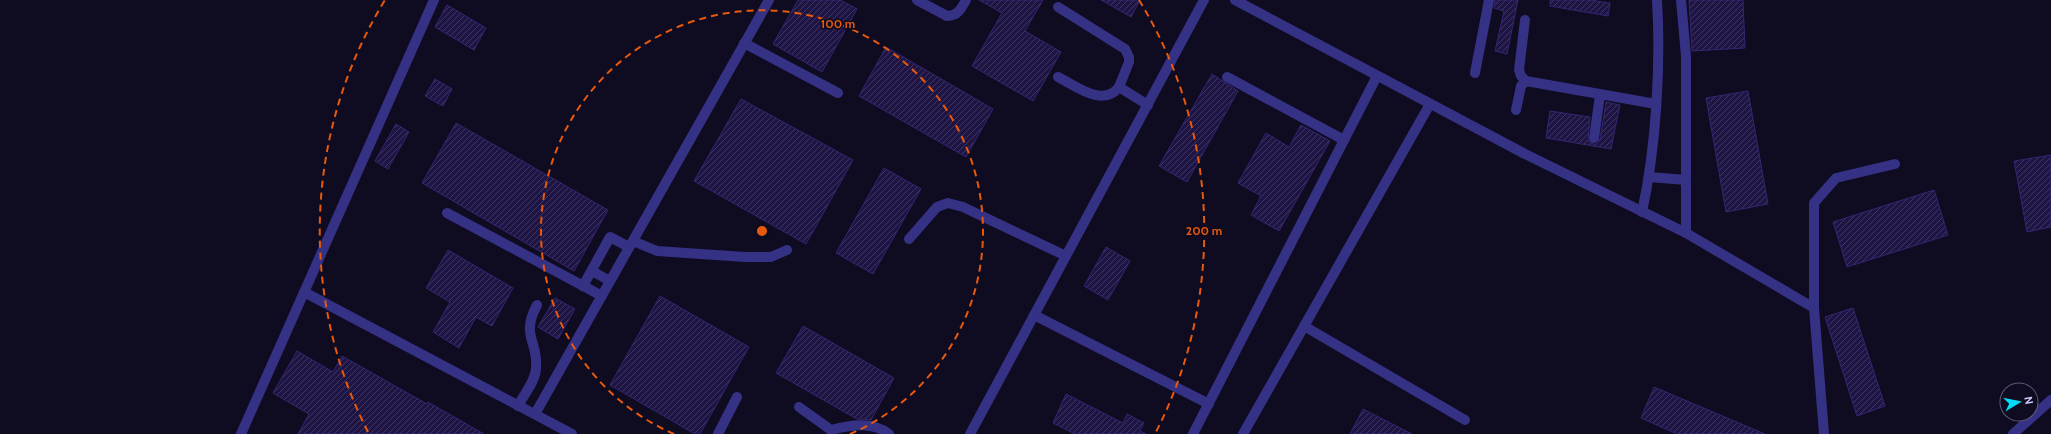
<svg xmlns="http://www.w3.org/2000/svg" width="2051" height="434" viewBox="0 0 2051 434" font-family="Cabin,sans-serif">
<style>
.building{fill:url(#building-hatch);stroke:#352572}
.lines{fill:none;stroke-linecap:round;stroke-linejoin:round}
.minor{stroke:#353185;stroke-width:10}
.ring{fill:none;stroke:#e8590c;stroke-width:2;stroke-dasharray:7 5}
.centre{fill:#e8590c;stroke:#0f0b21;stroke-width:2}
.ring-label{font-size:12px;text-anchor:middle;font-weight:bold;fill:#e8590c;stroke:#0f0b21;stroke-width:3.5;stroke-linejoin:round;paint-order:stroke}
</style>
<defs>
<pattern id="building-hatch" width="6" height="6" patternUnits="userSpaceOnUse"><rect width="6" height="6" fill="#1f1544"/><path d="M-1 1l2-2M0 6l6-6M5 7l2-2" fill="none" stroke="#3f3660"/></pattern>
</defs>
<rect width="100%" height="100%" fill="#0f0b21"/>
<g class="building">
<polygon points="798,0 840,0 857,9 822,72 773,44"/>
<polygon points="979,0 1043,0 1025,31 1061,52 1033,101 972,66 1002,13"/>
<polygon points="1101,0 1140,0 1131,17"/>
<polygon points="1495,0 1518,0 1507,54 1495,51 1504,11 1494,8"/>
<polygon points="1550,0 1590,0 1610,3 1608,16 1550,6"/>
<polygon points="1689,0 1743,0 1745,48 1692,51"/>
<polygon points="447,5 486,28 474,50 435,27"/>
<polygon points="886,47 993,109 966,157 859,96"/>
<polygon points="1212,74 1238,91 1187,182 1159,166"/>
<polygon points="435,79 452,89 443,106 425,96"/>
<polygon points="1748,91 1768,204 1726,212 1706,98"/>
<polygon points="741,99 853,160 806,244 694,181"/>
<polygon points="1606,102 1620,105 1611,149 1546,138 1550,111 1590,117 1588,140 1593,144 1597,144 1600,139"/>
<polygon points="456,123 608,210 574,271 422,183"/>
<polygon points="396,124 409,132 388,169 375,161"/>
<polygon points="1301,125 1330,141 1279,231 1251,215 1261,196 1238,183 1266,133 1289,147"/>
<polygon points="2051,155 2051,227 2027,232 2014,161"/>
<polygon points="884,168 921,189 873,274 836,253"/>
<polygon points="1934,190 1948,235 1847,267 1833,222"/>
<polygon points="1106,247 1130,261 1108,300 1084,286"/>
<polygon points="448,250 513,288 492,326 476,317 459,348 433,332 450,302 426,288"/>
<polygon points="660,296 749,347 700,434 695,434 610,385"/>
<polygon points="555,298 575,309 558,339 538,327"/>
<polygon points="1853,308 1885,406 1857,416 1825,317"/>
<polygon points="803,326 894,378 871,420 857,419 776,373"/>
<polygon points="297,351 333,372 342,356 427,404 428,402 484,434 298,434 309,414 273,393"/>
<polygon points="1654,387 1765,434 1677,434 1641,418"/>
<polygon points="1066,394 1123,423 1127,414 1144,423 1140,431 1146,434 1075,434 1053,423"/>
<polygon points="1363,409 1412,434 1350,434"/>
</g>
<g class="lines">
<g class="minor">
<path d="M917,0L947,16C958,16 961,9 966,0"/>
<polyline points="1235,0 1525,154 1686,233 1814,308 1824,434"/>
<polyline points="1681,0 1686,56 1686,233"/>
<polyline points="1058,7 1125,49 1129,57 1129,62 1119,87"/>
<polyline points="1525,20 1519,70 1521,76 1526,81 1656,104"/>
<polyline points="744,43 838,93"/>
<polyline points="1475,73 1489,0"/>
<path d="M1058,77C1076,86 1103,108 1119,87L1148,105"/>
<polyline points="1227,77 1344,140"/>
<polyline points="1516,110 1521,86 1526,81"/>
<polyline points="1594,138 1600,95"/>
<polyline points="1649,177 1686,180"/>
<path d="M1642,212C1656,148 1661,66 1657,0"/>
<polyline points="447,213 602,296"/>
<polyline points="909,239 937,207 948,203 963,207 1066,256"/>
<polyline points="633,241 657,251 745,257 771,257 787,250"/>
<polyline points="592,271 610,281"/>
<polyline points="583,286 610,237 629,247"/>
<polyline points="304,292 572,434"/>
<polyline points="1814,308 1814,203 1836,178 1895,164"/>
<polyline points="1034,315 1209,404"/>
<polyline points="1304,326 1465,420"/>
<path d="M518,406C524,394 535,382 536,369C539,342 520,336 537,305"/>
<polyline points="799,407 831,430 832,434"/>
<polyline points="535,414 769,0"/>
<path d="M831,430C850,425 872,421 889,434"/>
<polyline points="241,434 434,0"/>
<polyline points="718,434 737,397"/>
<polyline points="970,434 1204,0"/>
<polyline points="1193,434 1377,76"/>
<polyline points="1243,434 1430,104"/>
<polyline points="2013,434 2051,400"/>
</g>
</g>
<g class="ring">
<path d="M674 434A221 221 0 1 1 850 434"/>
<path d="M368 432A442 442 0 0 1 385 0M1139 0A442 442 0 0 1 1156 432"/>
</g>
<circle cx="762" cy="231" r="6" class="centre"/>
<g class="ring-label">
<text x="838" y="28">100 m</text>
<text x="1204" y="235">200 m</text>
</g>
<g transform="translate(2019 402) rotate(80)"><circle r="19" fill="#0f0b21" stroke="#5d587a"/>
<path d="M0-3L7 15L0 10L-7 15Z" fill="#00dcf6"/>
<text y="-6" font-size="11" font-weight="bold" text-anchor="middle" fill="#d2cbff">N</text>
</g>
</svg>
